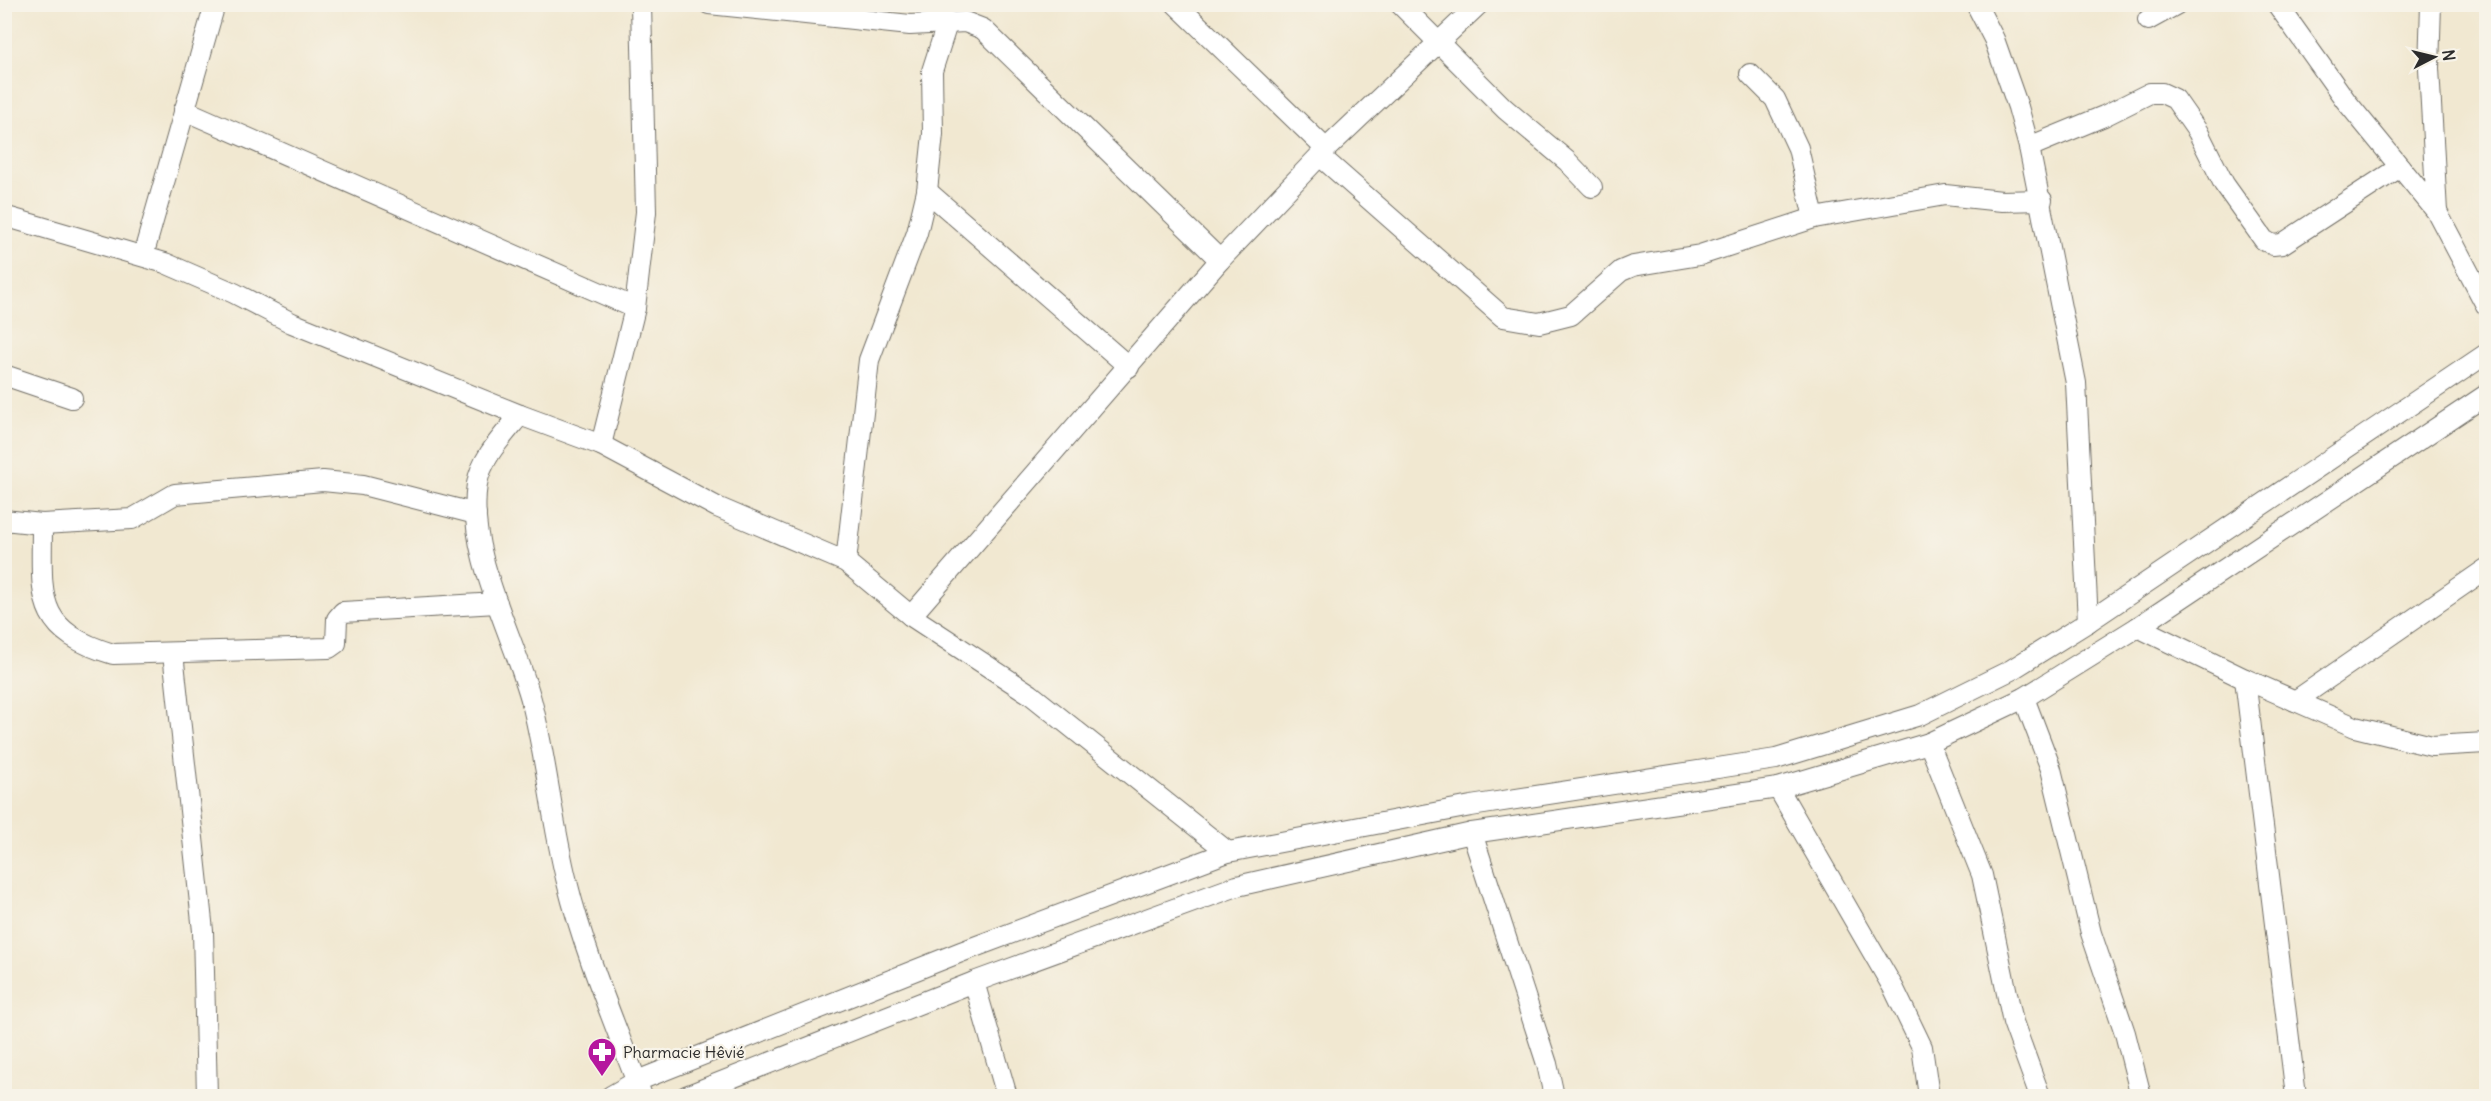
<svg xmlns="http://www.w3.org/2000/svg" width="2491" height="1101" viewBox="0 0 2491 1101" font-family="Delius,sans-serif">
<style>
.lines{fill:none;stroke-linecap:round;stroke-linejoin:round}
.minor-casing{stroke:#706d65;stroke-width:22}
.minor{stroke:#fff;stroke-width:20}
.labels{text-anchor:middle;stroke-width:4.5;stroke-linejoin:round;paint-order:stroke}
.poi-label{font-size:16px;fill:#2b2b2b;stroke:#f7f3e8;text-anchor:start}
</style>
<rect width="100%" height="100%" fill="#f7f3e8"/>
<filter id="ink" filterUnits="userSpaceOnUse"><feTurbulence type="fractalNoise" baseFrequency=".0167" numOctaves="2"/><feDisplacementMap in="SourceGraphic" scale="12" xChannelSelector="R" yChannelSelector="G"/><feConvolveMatrix kernelMatrix="1 2 1 2 8 2 1 2 1" color-interpolation-filters="sRGB"/></filter>
<filter id="wash" filterUnits="userSpaceOnUse"><feTurbulence type="fractalNoise" baseFrequency=".008" numOctaves="4" result="noise"/><feDisplacementMap in="SourceGraphic" scale="24" xChannelSelector="R" yChannelSelector="G"/><feGaussianBlur stdDeviation="1.35" result="paint"/><feColorMatrix in="noise" values="0 0 0 0 0 0 0 0 0 0 0 0 0 0 0 0 0 1.4 0 .05"/><feComposite in="paint" operator="in"/></filter>
<g filter="url(#wash)">
<rect width="100%" height="100%" fill="#f1e8d1"/>
</g>
<g filter="url(#ink)">
<g class="lines">
<g class="minor-casing">
<g id="minor">
<polyline points="709,4 910,25 965,22 983,29 1220,260"/>
<polyline points="1176,4 1326,149"/>
<polyline points="1400,4 1505,109 1567,161 1592,187"/>
<polyline points="1976,4 1994,39 2018,107 2029,147 2076,383 2088,622"/>
<polyline points="2277,4 2346,101 2437,212 2486,305"/>
<polyline points="2431,4 2429,68 2437,212"/>
<polyline points="2148,20 2177,4"/>
<polyline points="1750,74 1775,99 1798,148 1814,218"/>
<polyline points="184,110 635,308"/>
<polyline points="2029,147 2104,116 2150,93 2162,93 2175,99 2198,132 2224,184 2264,240 2273,245 2282,244 2400,167"/>
<polyline points="1320,156 1503,317 1539,323 1571,315 1621,271 1633,266 1700,255 1814,218 1945,195 2002,201 2042,200"/>
<polyline points="927,191 1129,367"/>
<polyline points="4,216 165,263 234,293 292,323 520,415 601,445 717,507 846,562 911,616 1030,694 1228,852"/>
<polyline points="143,256 215,4"/>
<polyline points="4,375 72,398"/>
<path d="M520,415C504,435 481,458 477,484C466,554 515,637 532,703C547,762 552,823 567,882C585,955 616,1026 642,1096"/>
<polyline points="601,445 635,308 646,212 641,4"/>
<polyline points="4,520 42,524 132,519 175,494 323,481 363,485 476,514"/>
<path d="M42,524C42,596 33,630 113,654L329,648L336,643L337,619L343,612L497,603"/>
<polyline points="846,562 869,360 917,233 927,191 933,134 932,71 948,21"/>
<polyline points="911,616 1220,260 1326,149 1479,4"/>
<polyline points="2138,627 2245,679 2355,727 2432,746 2486,743"/>
<polyline points="173,653 203,931 207,1096"/>
<polyline points="2245,679 2296,1096"/>
<polyline points="2024,698 2051,769 2091,933 2125,1033 2141,1096"/>
<polyline points="2295,701 2486,569"/>
<polyline points="1929,743 1982,875 2013,1022 2040,1096"/>
<polyline points="1778,788 1894,989 1922,1047 1929,1096"/>
<polyline points="1472,833 1547,1064 1554,1096"/>
<polyline points="974,982 1007,1096"/>
<polyline points="611,1096 637,1081 961,952 1228,852 1471,806 1776,759 1920,715 2011,670 2088,622 2486,354"/>
<polyline points="686,1096 974,982 1237,886 1472,833 1778,788 1929,743 2024,698 2138,627 2486,395"/>
</g>
</g>
<use href="#minor" class="minor"/>
</g>
</g>
<defs>
<g id="pharmacy-pin" transform="scale(1.5)"><path d="M0 17L-7.5 6A9.5 9.5 0 1 1 7.5 6Z" fill="#b5179e" stroke="#f7f3e8"/><path d="M-2-6h4v4h4v4h-4v4h-4v-4h-4v-4h4Z" fill="#fff"/></g>
</defs>
<g fill-rule="evenodd">
<use href="#pharmacy-pin" x="602" y="1052"/>
</g>
<g class="labels">
<g class="poi-label">
<text x="623" y="1058">Pharmacie Hêvié</text>
</g>
</g>
<rect width="2491" height="1101" fill="none" stroke="#f7f3e8" stroke-width="24"/>
<g transform="translate(2434 57) rotate(83)" stroke="#f7f3e8" stroke-width="4.5" paint-order="stroke">
<path d="M0-4.5L10 22L0 15L-10 22Z" fill="#2b2b2b"/>
<text y="-9" font-size="16" font-weight="bold" text-anchor="middle" fill="#2b2b2b">N</text>
</g>
</svg>
